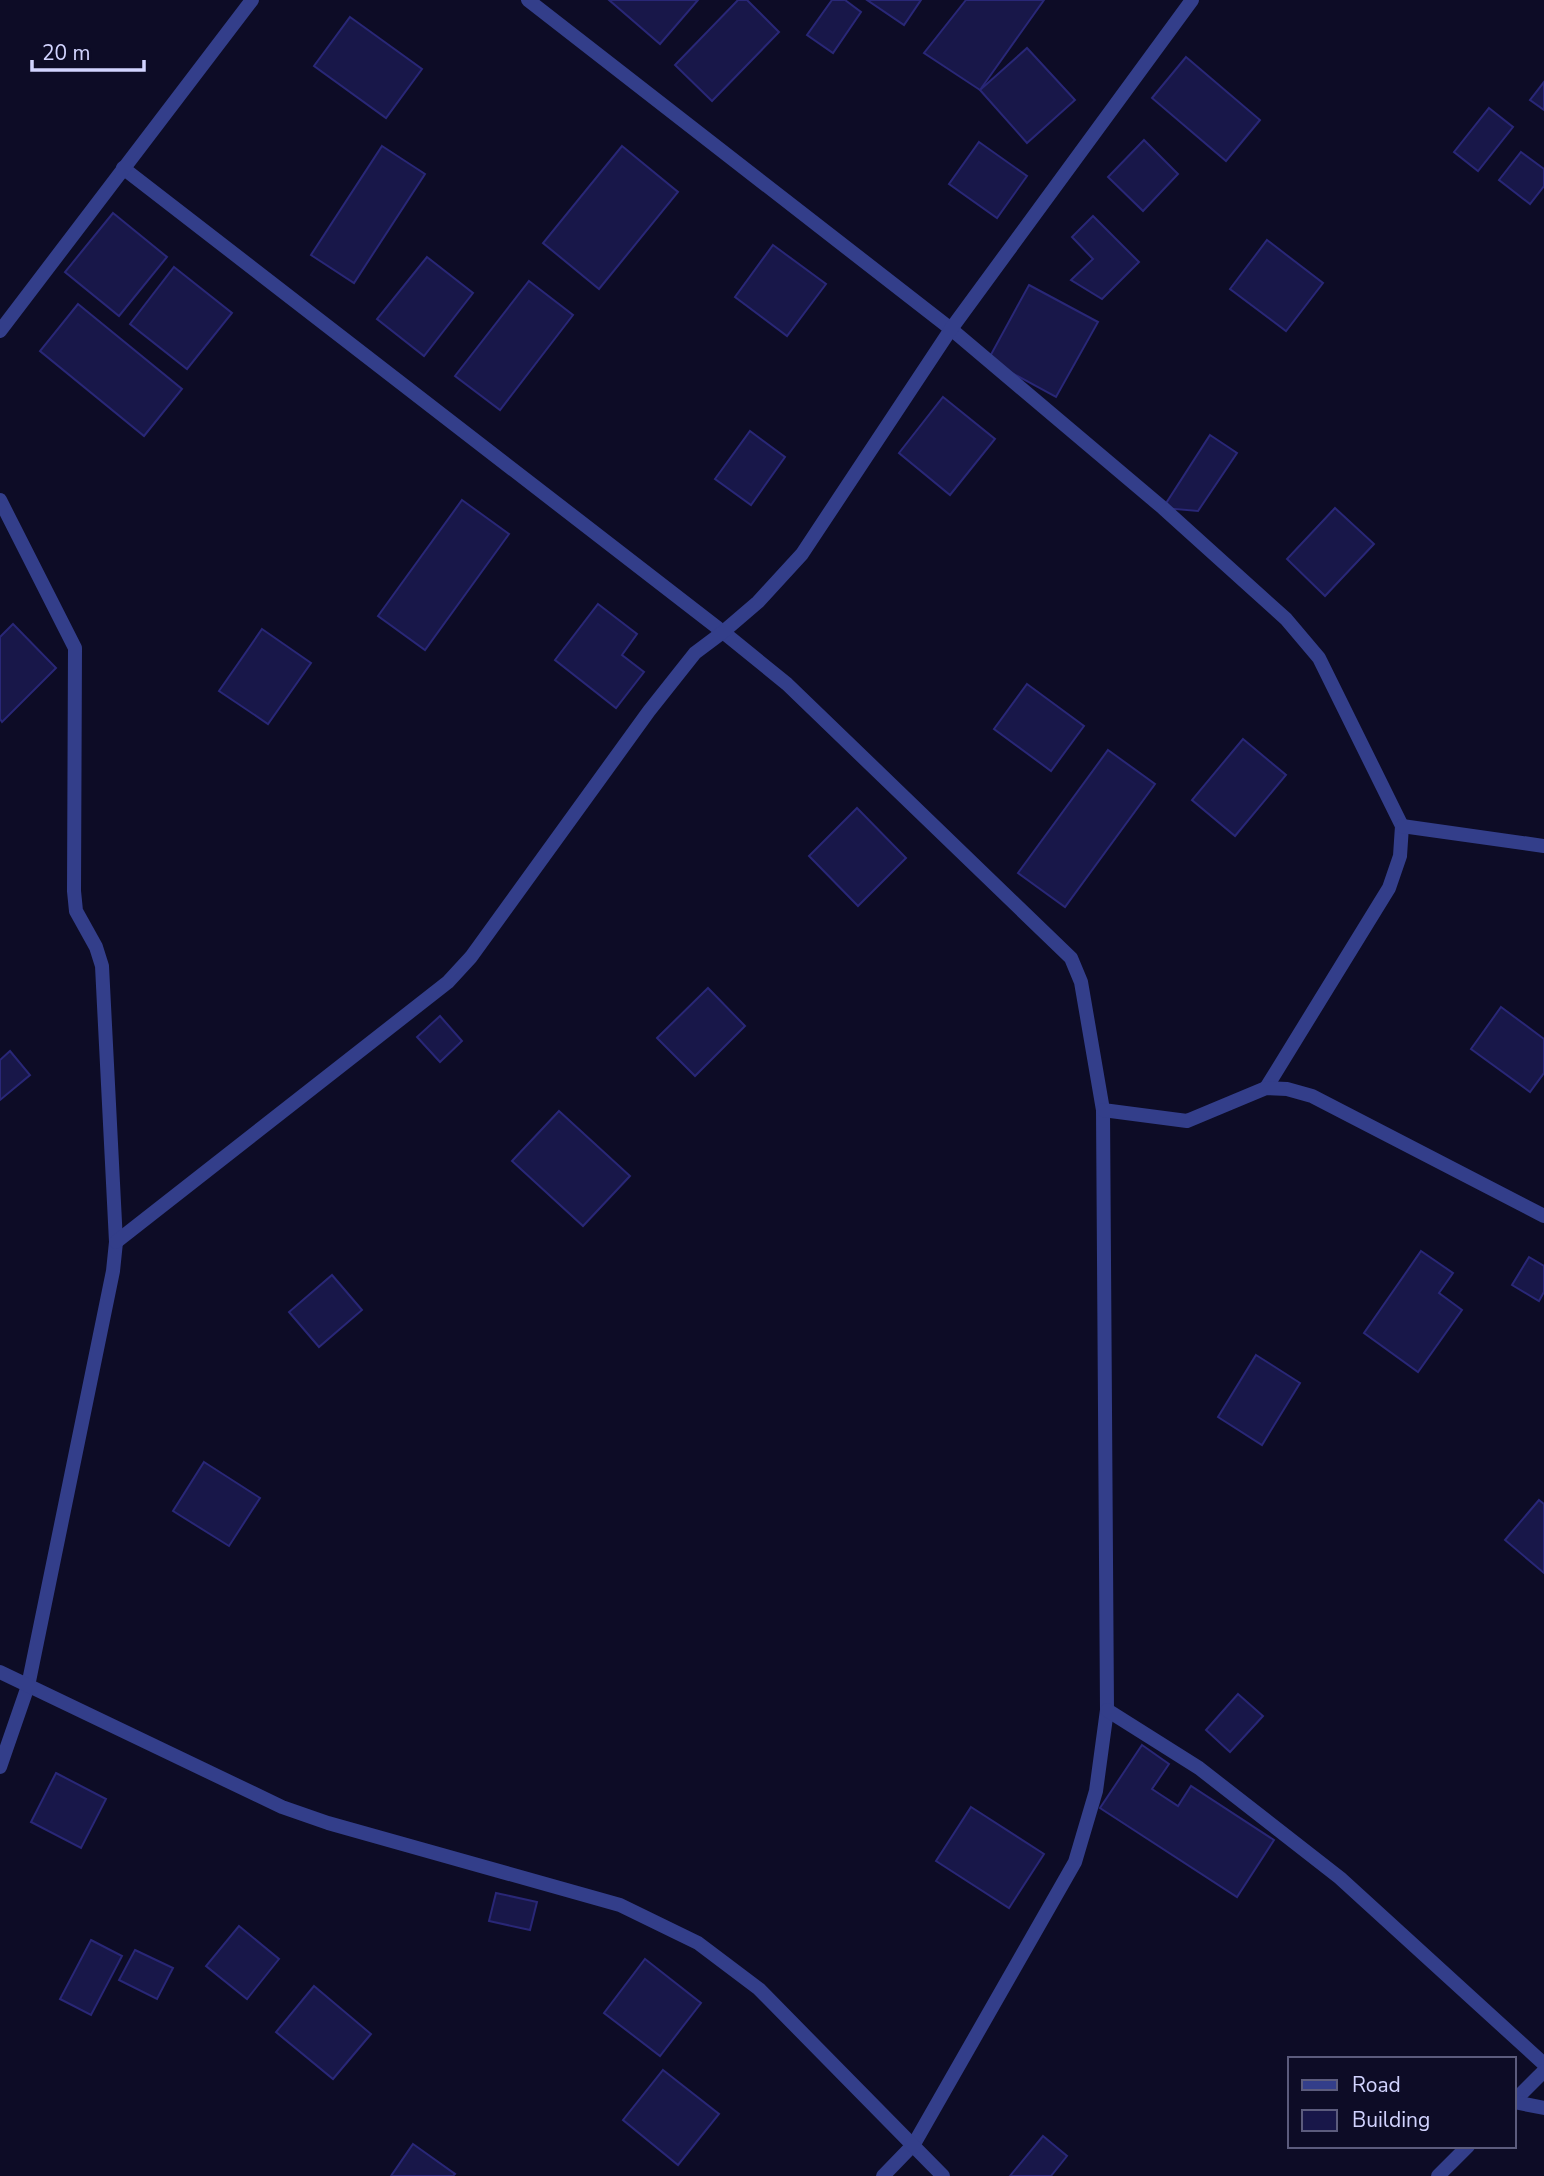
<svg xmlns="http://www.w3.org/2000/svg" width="1544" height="2176" viewBox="0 0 1544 2176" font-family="'Nunito Sans',sans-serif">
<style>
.building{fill:#181749;stroke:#292777;stroke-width:2}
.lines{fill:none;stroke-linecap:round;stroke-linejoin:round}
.street{stroke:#333e8a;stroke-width:14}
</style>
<rect width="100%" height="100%" fill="#0d0c26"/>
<g class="building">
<polygon points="609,0 698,0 660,44"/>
<polygon points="738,0 747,0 779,32 712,101 675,65"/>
<polygon points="832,0 845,0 861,12 833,53 807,35"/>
<polygon points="867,0 921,0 904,25"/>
<polygon points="966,0 1044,0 980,90 924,53"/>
<polygon points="350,17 422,69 386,118 314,66"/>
<polygon points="1027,48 1075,100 1027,143 980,90"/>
<polygon points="1186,57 1260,120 1226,161 1152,98"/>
<polygon points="1544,82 1544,110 1530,100"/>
<polygon points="1489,108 1513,127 1478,171 1454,152"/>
<polygon points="1144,140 1178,174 1143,211 1108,177"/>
<polygon points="979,142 1027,176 997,218 949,184"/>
<polygon points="382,146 425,174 354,283 311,255"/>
<polygon points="622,146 678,192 599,289 543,243"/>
<polygon points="1521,152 1544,169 1544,186 1530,204 1499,180"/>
<polygon points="113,213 167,257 119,316 65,272"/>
<polygon points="1093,216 1139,262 1102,299 1071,280 1093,259 1072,237"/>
<polygon points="1267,240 1323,283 1286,331 1230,289"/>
<polygon points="773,245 826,284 787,336 735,297"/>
<polygon points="427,257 473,293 424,356 377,319"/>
<polygon points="174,267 232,313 187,369 130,324"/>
<polygon points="529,281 573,315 500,410 455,376"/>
<polygon points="1029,285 1098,322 1056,397 988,360"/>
<polygon points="78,304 182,389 144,436 40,351"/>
<polygon points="943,397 995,439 950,495 899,453"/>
<polygon points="750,431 785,457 751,505 715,479"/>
<polygon points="1210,435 1237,453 1198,511 1163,508"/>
<polygon points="462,500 509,534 425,650 378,616"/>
<polygon points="1335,508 1374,544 1325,596 1287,559"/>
<polygon points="598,604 637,634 622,655 644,672 616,708 555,660"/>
<polygon points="13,624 56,668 2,722 0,719 0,637"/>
<polygon points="262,629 311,663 268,724 219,691"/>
<polygon points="1027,684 1084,726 1051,771 994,729"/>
<polygon points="1243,739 1286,775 1235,836 1192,800"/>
<polygon points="1108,750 1155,784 1065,907 1018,873"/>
<polygon points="857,808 906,858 858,906 809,856"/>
<polygon points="708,988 745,1026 695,1076 657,1038"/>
<polygon points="1501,1007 1544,1039 1544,1073 1530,1092 1471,1049"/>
<polygon points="440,1016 462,1041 440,1062 417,1037"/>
<polygon points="10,1051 30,1075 0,1100 0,1060"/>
<polygon points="559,1111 630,1176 583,1226 512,1161"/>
<polygon points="1421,1251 1453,1273 1439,1293 1462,1310 1418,1372 1364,1333"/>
<polygon points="1529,1257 1544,1266 1544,1292 1539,1301 1512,1285"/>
<polygon points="332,1275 362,1310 319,1347 289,1312"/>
<polygon points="1256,1355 1300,1383 1262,1445 1218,1417"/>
<polygon points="204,1462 260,1498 229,1546 173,1511"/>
<polygon points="1539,1500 1544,1504 1544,1573 1505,1540"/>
<polygon points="1238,1694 1263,1716 1230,1752 1206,1730"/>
<polygon points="1142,1745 1169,1764 1152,1789 1178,1806 1191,1786 1274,1840 1237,1897 1100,1808"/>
<polygon points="56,1773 106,1799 81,1848 31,1822"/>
<polygon points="971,1807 1044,1854 1009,1908 936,1861"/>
<polygon points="496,1893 537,1902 530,1930 489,1921"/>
<polygon points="239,1926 279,1959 247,1999 206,1966"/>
<polygon points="91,1940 122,1956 91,2015 60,1999"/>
<polygon points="135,1950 173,1968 157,1999 119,1980"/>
<polygon points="645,1959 701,2003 660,2056 604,2013"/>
<polygon points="314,1986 371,2034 333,2079 276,2032"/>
<polygon points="663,2070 719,2114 678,2165 623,2120"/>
<polygon points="1043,2136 1067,2156 1051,2176 1010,2176"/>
<polygon points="413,2144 455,2174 453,2176 391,2176"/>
</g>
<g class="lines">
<g class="street">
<polyline points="528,0 951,329 1163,508 1286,619 1319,658 1402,826 1400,856 1389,888 1266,1088"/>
<polyline points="123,168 723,632 787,684 1071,958 1081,982 1103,1110 1107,1710 1096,1791 1075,1862 914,2144 883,2176"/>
<polyline points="0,331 252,0"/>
<polyline points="0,500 75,648 74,891 76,911 96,947 102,966 116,1242 113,1271 28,1686 0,1767"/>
<polyline points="1402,826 1544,846"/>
<polyline points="1103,1110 1187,1121 1266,1088 1287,1089 1312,1096 1544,1216"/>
<polyline points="116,1242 448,982 471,957 649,711 695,653 723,632 758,602 802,554 951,329 1192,0"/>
<polyline points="0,1672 282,1807 328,1823 620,1905 698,1943 759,1989 943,2176"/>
<polyline points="1107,1710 1199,1768 1340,1878 1544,2064"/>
<polyline points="1514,2101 1544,2071"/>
<polyline points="1514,2102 1544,2108"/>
<polyline points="1438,2176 1468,2146"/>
</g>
</g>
<rect x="1288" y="2057" width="228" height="91" fill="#0d0c26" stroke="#5c5c7d" stroke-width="2"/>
<rect x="1302" y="2080" width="35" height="10" fill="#333e8a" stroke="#5c5c7d" stroke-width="2"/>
<text x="1352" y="2092" font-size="21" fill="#d2d4ff">Road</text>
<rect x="1302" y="2110" width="35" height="21" fill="#181749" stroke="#5c5c7d" stroke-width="2"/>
<text x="1352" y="2127" font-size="21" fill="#d2d4ff">Building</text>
<path d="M32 60v10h112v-10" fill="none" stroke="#d2d4ff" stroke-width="3.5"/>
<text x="42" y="60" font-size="21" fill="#d2d4ff" stroke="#0d0c26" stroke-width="5" paint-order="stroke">20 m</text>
</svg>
